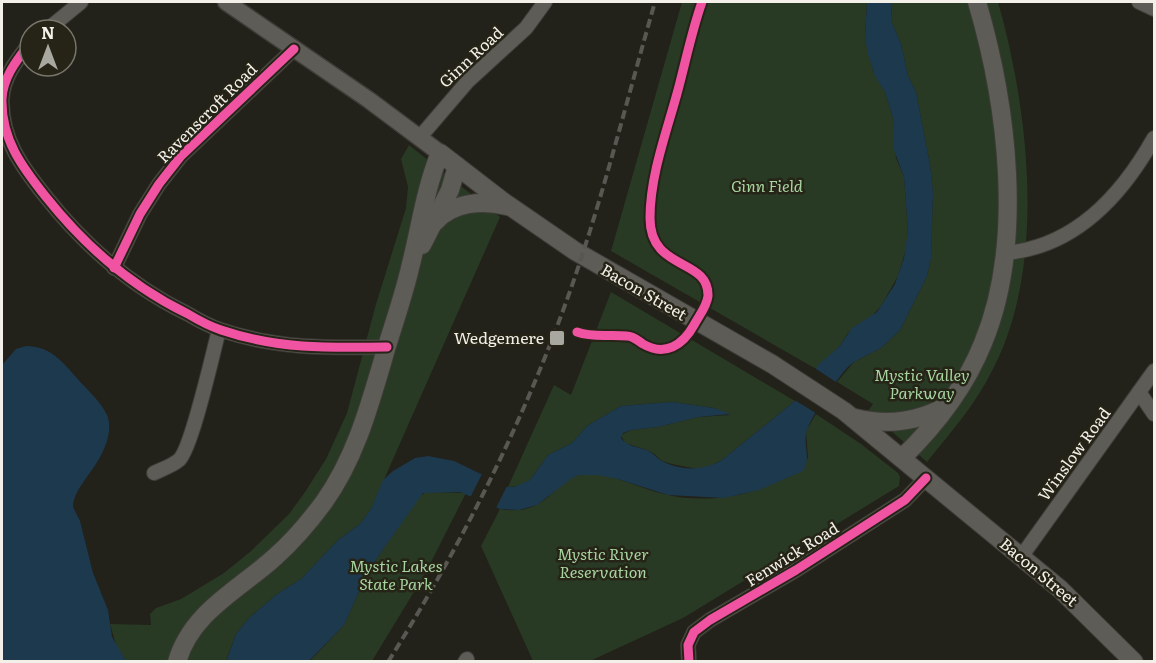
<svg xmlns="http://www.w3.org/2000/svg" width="1156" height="663" viewBox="0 0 1156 663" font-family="Literata,serif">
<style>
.green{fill:#283a24}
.water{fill:#1d394e}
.pier{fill:#22211a}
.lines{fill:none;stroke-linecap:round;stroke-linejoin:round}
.minor-casing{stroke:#3d3c37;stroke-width:16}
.tertiary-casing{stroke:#3d3c37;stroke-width:19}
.secondary-casing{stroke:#3d3c37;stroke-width:20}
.minor{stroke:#5e5c57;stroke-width:14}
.tertiary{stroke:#5e5c57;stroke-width:16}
.secondary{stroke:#5e5c57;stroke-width:18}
.rail{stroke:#595751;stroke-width:4;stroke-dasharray:9 4.5;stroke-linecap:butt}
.cycleway-casing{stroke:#262317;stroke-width:13}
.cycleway{stroke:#f153a3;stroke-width:9}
.poi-dot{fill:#a9a8a0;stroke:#262317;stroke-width:2}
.labels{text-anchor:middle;stroke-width:5;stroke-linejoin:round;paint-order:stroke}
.street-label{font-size:16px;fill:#f2f0e8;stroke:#262317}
.park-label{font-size:16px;font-style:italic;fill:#a7d5a0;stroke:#262317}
.poi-label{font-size:16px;fill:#f2f0e8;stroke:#262317;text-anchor:end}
</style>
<rect width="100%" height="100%" fill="#22211a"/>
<g class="green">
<polygon points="682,2 867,2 865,38 873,70 885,92 893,118 896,158 904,177 908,231 906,249 898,276 881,306 871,317 848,333 839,347 816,369 611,251"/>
<path d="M891,2H998C1029,111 1047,265 993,369C976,404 951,432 927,462L868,411L873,404L837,382L854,362L881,348L900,330L927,276L931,258L933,192L930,165L916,92L908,76L901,44L892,23Z"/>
<polygon points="409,145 500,217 371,509 360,524 338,540 301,579 277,594 249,618 236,634 226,661 126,661 116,645 110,624 151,625 150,614 156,608 181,599 224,573 251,551 289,514 305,492 326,459 347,413 376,304 406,208 408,187 401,159"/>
<polygon points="611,292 795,401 722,460 708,467 697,469 672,464 662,461 653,453 644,449 625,443 621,435 631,430 658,427 698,417 730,415 714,408 672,402 621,406 587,426 572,443 548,455 530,480 519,486 508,487 554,385 571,395"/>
<path d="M816,414L861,444L898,473L900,477L899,486L683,618L590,661H533L481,546L500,509C551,518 553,476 585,474C613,473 638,488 664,494C692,502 733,499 759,489C767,487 773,482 780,479C783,478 786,479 789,477C796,474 803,463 808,458L806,431Z"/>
<polygon points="426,492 466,493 426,572 372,661 309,662 344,625 365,578 377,558 419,497"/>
</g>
<g class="water">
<path d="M867,2H891L892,23L901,44L908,76L916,92L930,165L933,192L931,258L927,276L900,330L881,348L854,362L848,367C838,377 808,420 806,434C804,448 811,458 803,471L759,490L724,498L668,495L618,479L597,475H579L572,478L537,505L519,510L500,509L460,492L423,493L377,558L365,578L344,625L309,661L226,662L236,634L249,618L277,594L301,579L338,540L360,524L371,509L383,480L393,471L415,458L428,456L454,461L508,487H514L530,480L548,455L572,443L587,426L621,406L672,402L714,408L731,414L698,417L658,427L631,430L623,433L621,438C628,447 636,446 646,450C653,452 656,458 662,461C681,471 704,471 722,460L795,401L819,364L839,347L852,328L877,312L895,284L904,258L908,231L904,177L894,150L893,118L885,92L875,76L868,54L865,38Z"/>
<path d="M26,346C49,346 61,360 75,376C85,388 100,400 107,415C115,434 100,460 89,474C82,484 73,495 73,507L80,521L93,573L108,610L112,637L126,661H2V365L16,349Z"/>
</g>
<g class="pier">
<polygon points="813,367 839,384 819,415 793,399"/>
<polygon points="483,472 508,484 495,510 470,498"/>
</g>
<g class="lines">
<g class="minor-casing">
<g id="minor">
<polyline points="1139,2 1154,9"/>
<polyline points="47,30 81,2"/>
<path d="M30,43C17,60 3,77 2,99C1,139 22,167 46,197C85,246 130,286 188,314C198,320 209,326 221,330C277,349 328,348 387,347"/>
<polyline points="420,137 468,81 526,28 545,2"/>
<path d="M1004,253C1074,248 1122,195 1154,138"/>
<polyline points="114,268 140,214 159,184 181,156 294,49"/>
<polyline points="1139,392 1154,414"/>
<path d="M154,473C162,469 172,466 179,460C192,448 213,352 219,330"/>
<polyline points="1021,557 1154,371"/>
<polyline points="465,662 467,659"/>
<polyline points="689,662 688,645 694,632 710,620 796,570 905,500 926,478"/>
</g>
</g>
<g class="tertiary-casing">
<polyline id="tertiary" points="226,2 369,100 440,153"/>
</g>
<g class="secondary-casing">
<g id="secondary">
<path d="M435,222C453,202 482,200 507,206"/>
<polyline points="422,245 450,190 457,166"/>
<path d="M855,418C888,426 917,422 947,406"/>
<path d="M902,458C936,425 965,388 983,343C1025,242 1007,104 977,2"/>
<path d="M177,662C191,612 240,589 275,557C293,541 310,521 324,502C357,456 371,400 387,346C395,320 404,294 410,268C420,229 425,189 440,153L501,200L575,251L772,364L844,411L1060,589L1134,662"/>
</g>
</g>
<use href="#minor" class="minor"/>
<use href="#tertiary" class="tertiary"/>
<use href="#secondary" class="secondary"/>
<path class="rail" d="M388,662C461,546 523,423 569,294C603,198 627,99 655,2"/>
<g class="cycleway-casing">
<g id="cycleway">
<path d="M30,43C17,60 3,77 2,99C1,139 22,167 46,197C85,246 130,286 188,314C198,320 209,326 221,330C277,349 328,348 387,347"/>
<polyline points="114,268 140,214 159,184 181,156 294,49"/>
<path d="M577,332C594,338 609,334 627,336C633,336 637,340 643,344C665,357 683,345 694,325C699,316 707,306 708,296C709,257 650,272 650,218C650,175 667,131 678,90C686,60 692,30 702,2"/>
<polyline points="689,662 688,645 694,632 710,620 796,570 905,500 926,478"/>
</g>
</g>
<use href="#cycleway" class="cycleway"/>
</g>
<rect class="poi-dot" x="549" y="330" width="16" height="16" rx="3"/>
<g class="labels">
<g class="street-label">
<text transform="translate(471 57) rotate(-43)" y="6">Ginn Road</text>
<text transform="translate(207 113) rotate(-45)" y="6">Ravenscroft Road</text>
<text transform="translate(644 292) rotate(30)" y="6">Bacon Street</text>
<text transform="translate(1074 454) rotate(-54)" y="6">Winslow Road</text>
<text transform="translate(792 554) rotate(-32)" y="6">Fenwick Road</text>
<text transform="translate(1039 572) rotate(40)" y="6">Bacon Street</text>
</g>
<g class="park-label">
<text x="767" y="192">Ginn Field</text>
<text x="922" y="381">Mystic Valley<tspan x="922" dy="18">Parkway</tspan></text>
<text x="603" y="560">Mystic River<tspan x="603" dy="18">Reservation</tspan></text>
<text x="396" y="572">Mystic Lakes<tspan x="396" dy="18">State Park</tspan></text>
</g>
<g class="poi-label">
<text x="544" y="344">Wedgemere</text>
</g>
</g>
<rect width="1156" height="663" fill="none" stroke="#f2f0e8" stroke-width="6"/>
<g transform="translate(48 48)"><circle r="28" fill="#262317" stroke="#78756b" stroke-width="1.5"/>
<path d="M0-4.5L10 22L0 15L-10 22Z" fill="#a9a8a0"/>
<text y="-9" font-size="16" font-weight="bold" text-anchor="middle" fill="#f2f0e8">N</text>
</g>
</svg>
